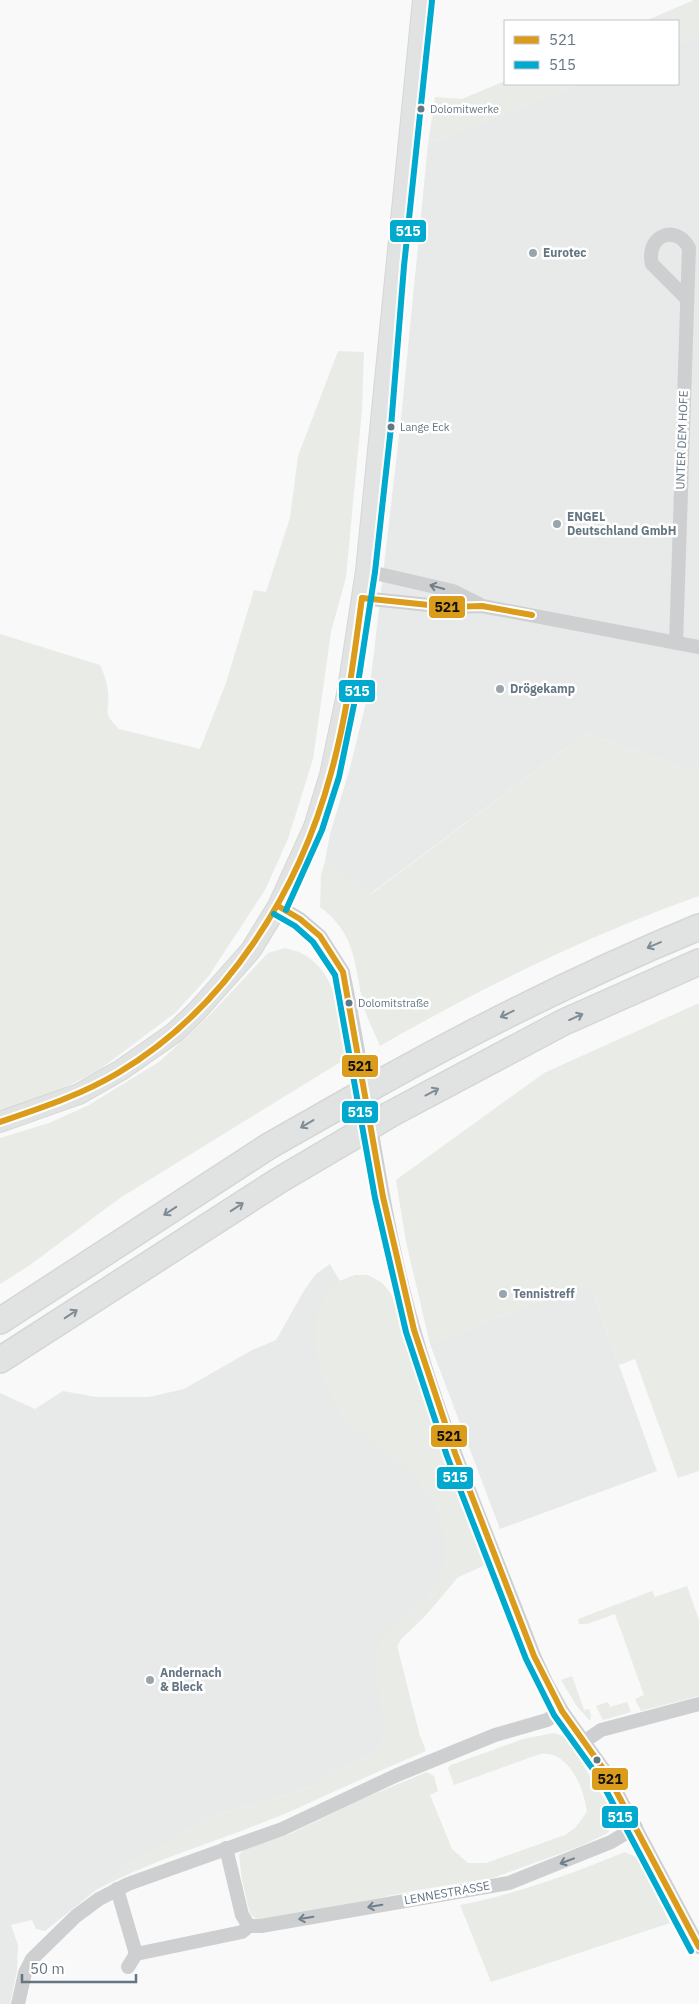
<svg xmlns="http://www.w3.org/2000/svg" width="699" height="2004" viewBox="0 0 699 2004" font-family="'IBM Plex Sans',sans-serif">
<style>
.built{fill:#e8e9e9}
.green{fill:#e8ebe6}
.lines{fill:none;stroke-linecap:round;stroke-linejoin:round}
.secondary-casing{stroke:#d5d6d7;stroke-width:22}
.highway-casing{stroke:#d5d6d6;stroke-width:28}
.street{stroke:#cecfd0;stroke-width:14}
.secondary{stroke:#e1e2e2;stroke-width:20}
.highway{stroke:#e1e2e2;stroke-width:25}
.highway-bridge-casing{stroke:#d5d6d6;stroke-width:28;stroke-linecap:butt}
.highway-bridge{stroke:#e1e2e2;stroke-width:25}
.bus-1-casing{stroke:#fff;stroke-width:10}
.bus-2-casing{stroke:#fff;stroke-width:10}
.bus-1{stroke:#da9c1a;stroke-width:6}
.bus-2{stroke:#00a9ce;stroke-width:6}
.oneway{stroke:#707f8b}
.oneway2{stroke:#7e8c96}
.bus-dot{fill:#657683;stroke:#fff;stroke-width:2}
.poi-dot{fill:#99a4ac;stroke:#fff;stroke-width:2}
.labels{text-anchor:middle;stroke-width:5;stroke-linejoin:round;paint-order:stroke}
.bus-label{font-size:11px;fill:#657683;stroke:#fff;text-anchor:start}
.poi-label{font-size:12px;font-weight:bold;fill:#657683;stroke:#fff;text-anchor:start}
.street-label{font-size:12px;fill:#657683;stroke:#fff}
.line-badge{stroke:#fff;stroke-width:2}
.badge-label{font-size:14px;text-anchor:middle;font-weight:bold;fill:#fff}
.pale-badge-label{font-size:14px;text-anchor:middle;font-weight:bold;fill:#111}
</style>
<rect width="100%" height="100%" fill="#f9f9f9"/>
<g class="built">
<polygon points="699,35 699,767 688,769 586,733 370,894 325,861 330,834 350,768 370,686 401,419 428,144 578,84 678,84 678,43"/>
<polygon points="330,1264 340,1281 355,1275 368,1275 382,1283 392,1296 411,1363 439,1443 485,1565 458,1577 425,1616 401,1639 397,1646 419,1733 322,1776 323,1783 203,1819 181,1835 131,1862 45,1931 36,1929 32,1920 11,1925 18,1945 17,1971 10,2004 0,2004 0,1393 35,1409 63,1391 96,1397 149,1397 184,1389 252,1350 276,1340 305,1289 316,1274"/>
<polygon points="589,1282 657,1471 500,1529 430,1344"/>
</g>
<g class="green">
<polygon points="694,0 699,0 699,35 678,43 678,21 645,21"/>
<polygon points="505,81 505,84 578,84 428,144 435,97 462,99"/>
<path d="M338,351L364,352L362,409L346,577L331,632L313,759L288,839L265,890L208,977L175,1013L99,1070L45,1098L0,1110V634L100,665C104,674 107,682 108,692C110,713 101,711 119,729L200,749L226,683L254,590L266,592L290,518L298,456Z"/>
<path d="M586,733L688,769L699,767V896C589,935 481,988 380,1046C374,1032 366,1017 363,1003C354,963 356,934 320,907L321,875L325,861L371,894Z"/>
<path d="M285,948C291,950 298,951 303,954C338,973 342,1023 347,1058L120,1198L30,1265L0,1284V1138L49,1123L87,1106L159,1062L208,1017L268,953Z"/>
<polygon points="699,1003 699,1471 678,1478 635,1359 619,1365 589,1282 430,1344 406,1242 396,1180 544,1073"/>
<path d="M362,1275C376,1276 385,1284 392,1296C416,1388 451,1476 485,1565L458,1577L425,1616L401,1639L397,1646L419,1733L426,1751C383,1769 340,1789 298,1808C230,1838 159,1856 94,1891L131,1862L181,1835L203,1819L323,1783L321,1776L376,1752C395,1715 362,1674 381,1637C386,1628 398,1621 407,1615C434,1595 450,1569 444,1535C437,1492 404,1466 372,1441C363,1434 351,1427 343,1417C329,1400 321,1377 317,1355C314,1337 313,1321 321,1304C329,1287 343,1275 362,1275Z"/>
<polygon points="687,1586 699,1620 699,1696 641,1711 635,1699 644,1695 615,1614 587,1624 579,1624 578,1619 652,1591 655,1597"/>
<polygon points="572,1676 584,1710 589,1709 591,1716 590,1721 576,1705 561,1680"/>
<polygon points="608,1702 610,1707 627,1702 631,1712 603,1720 596,1706"/>
<path d="M554,1733L566,1737L612,1812L615,1820L614,1826L606,1834L581,1846L493,1878L418,1890L268,1920H258L250,1914L242,1880L239,1855L244,1849L290,1834L362,1799L427,1772L434,1776L438,1791L430,1795L452,1849L468,1863H486L565,1835L575,1828L587,1812C584,1788 569,1750 540,1754L454,1785L448,1768L451,1765L523,1739Z"/>
<path d="M625,1852L636,1857L670,1923L491,1982L460,1905C517,1894 571,1874 625,1852Z"/>
</g>
<g class="lines">
<g class="secondary-casing">
<polyline id="secondary" points="0,1122 79,1094 121,1070 174,1033 197,1011 251,950 278,906 314,827 330,775 348,689 366,571 423,0"/>
</g>
<g class="highway-casing">
<g id="highway">
<path d="M381,1082C485,1024 590,972 699,927"/>
<polyline points="389,1115 564,1022 699,962"/>
<polyline points="0,1321 269,1146 350,1100"/>
<polyline points="0,1360 278,1181 356,1135"/>
</g>
</g>
<g class="street">
<polyline points="366,571 453,591 479,604"/>
<polyline points="362,598 448,607 482,606 699,647"/>
<path d="M676,643L689,248C676,223 645,236 652,264L686,298"/>
<path d="M278,906L300,919L320,936L343,972C368,1091 380,1213 414,1330C446,1441 493,1548 534,1656L547,1684L562,1711L607,1774L699,1947"/>
<polyline points="585,1741 601,1730 699,1704"/>
<polyline points="226,1848 242,1915 249,1926"/>
<polyline points="117,1889 136,1954"/>
<polyline points="128,1967 136,1954 242,1932 249,1926 261,1926 509,1883 611,1842 636,1827"/>
<polyline points="18,2004 25,1973 32,1959 76,1916 99,1899 128,1884 282,1829 397,1775 495,1735 547,1720 562,1711"/>
</g>
<use href="#secondary" class="secondary"/>
<use href="#highway" class="highway"/>
<g class="highway-bridge-casing">
<g id="highway-bridge">
<polyline points="350,1100 381,1082"/>
<polyline points="356,1135 389,1115"/>
</g>
</g>
<use href="#highway-bridge" class="highway-bridge"/>
<g class="bus-1-casing">
<g id="bus-1">
<polyline points="362,598 448,607 482,606 532,615"/>
<polyline points="278,906 300,919 320,936 343,972 383,1197 414,1330 455,1453 534,1656 562,1711 607,1774 699,1947"/>
<path d="M0,1122C41,1108 81,1095 118,1073C227,1008 299,892 331,773C347,716 354,656 362,598"/>
</g>
</g>
<g class="bus-2-casing">
<g id="bus-2">
<polyline points="286,910 322,830 339,777 357,690 375,572 391,427 404,266 432,1"/>
<polyline points="274,914 295,926 313,942 335,975 375,1198 406,1332 447,1456 526,1659 554,1715 600,1779 691,1951"/>
</g>
</g>
<use href="#bus-1" class="bus-1"/>
<use href="#bus-2" class="bus-2"/>
</g>
<defs><path id="oneway-shaft" d="M-6 0H5M1.5-3L5.5 0L1.5 3" fill="none" stroke-width="1.6" stroke-linecap="round" stroke-linejoin="round" transform="scale(1.25)"/></defs>
<g class="oneway">
<use href="#oneway-shaft" transform="translate(437 587) rotate(-165)"/>
<use href="#oneway-shaft" transform="translate(567 1861) rotate(159)"/>
<use href="#oneway-shaft" transform="translate(375 1906) rotate(170)"/>
<use href="#oneway-shaft" transform="translate(306 1918) rotate(170)"/>
</g>
<g class="oneway2">
<use href="#oneway-shaft" transform="translate(654 945) rotate(157)"/>
<use href="#oneway-shaft" transform="translate(507 1014) rotate(154)"/>
<use href="#oneway-shaft" transform="translate(576 1017) rotate(-24)"/>
<use href="#oneway-shaft" transform="translate(432 1092) rotate(-28)"/>
<use href="#oneway-shaft" transform="translate(307 1124) rotate(149)"/>
<use href="#oneway-shaft" transform="translate(237 1207) rotate(-33)"/>
<use href="#oneway-shaft" transform="translate(170 1211) rotate(147)"/>
<use href="#oneway-shaft" transform="translate(71 1314) rotate(-33)"/>
</g>
<g class="bus-dot">
<circle cx="421" cy="109" r="4.5"/>
<circle cx="391" cy="427" r="4.5"/>
<circle cx="349" cy="1003" r="4.5"/>
<circle cx="597" cy="1760" r="4.5"/>
</g>
<g class="poi-dot">
<circle cx="533" cy="253" r="5"/>
<circle cx="557" cy="524" r="5"/>
<circle cx="500" cy="689" r="5"/>
<circle cx="503" cy="1294" r="5"/>
<circle cx="150" cy="1680" r="5"/>
</g>
<g class="labels">
<g class="bus-label">
<text x="430" y="113">Dolomitwerke</text>
<text x="400" y="431">Lange Eck</text>
<text x="358" y="1007">Dolomitstraße</text>
</g>
<g class="poi-label">
<text x="543" y="257">Eurotec</text>
<text x="567" y="521">ENGEL<tspan x="567" dy="14">Deutschland GmbH</tspan></text>
<text x="510" y="693">Drögekamp</text>
<text x="513" y="1298">Tennistreff</text>
<text x="160" y="1677">Andernach<tspan x="160" dy="14">&amp; Bleck</tspan></text>
</g>
<g class="street-label">
<text transform="translate(682 440) rotate(-88)" y="4">UNTER DEM HOFE</text>
<text transform="translate(447 1893) rotate(-10)" y="4">LENNESTRASSE</text>
</g>
</g>
<g class="line-badge">
<rect x="389" y="219" width="38" height="24" rx="5" fill="#00a9ce"/>
<rect x="428" y="595" width="38" height="24" rx="5" fill="#da9c1a"/>
<rect x="338" y="679" width="38" height="24" rx="5" fill="#00a9ce"/>
<rect x="341" y="1054" width="38" height="24" rx="5" fill="#da9c1a"/>
<rect x="341" y="1100" width="38" height="24" rx="5" fill="#00a9ce"/>
<rect x="430" y="1424" width="38" height="24" rx="5" fill="#da9c1a"/>
<rect x="436" y="1466" width="38" height="24" rx="5" fill="#00a9ce"/>
<rect x="591" y="1767" width="38" height="24" rx="5" fill="#da9c1a"/>
<rect x="601" y="1805" width="38" height="24" rx="5" fill="#00a9ce"/>
</g>
<g class="badge-label">
<text x="408" y="236">515</text>
<text x="357" y="696">515</text>
<text x="360" y="1117">515</text>
<text x="455" y="1482">515</text>
<text x="620" y="1822">515</text>
</g>
<g class="pale-badge-label">
<text x="447" y="612">521</text>
<text x="360" y="1071">521</text>
<text x="449" y="1441">521</text>
<text x="610" y="1784">521</text>
</g>
<rect x="504" y="20" width="175" height="65" fill="#ffffff" stroke="#c1c8cd"/>
<rect x="514" y="36" width="25" height="8" fill="#da9c1a" stroke="#c1c8cd"/>
<text x="549" y="45" font-size="15" fill="#657683">521</text>
<rect x="514" y="61" width="25" height="8" fill="#00a9ce" stroke="#c1c8cd"/>
<text x="549" y="70" font-size="15" fill="#657683">515</text>
<path d="M22 1974v8h114v-8" fill="none" stroke="#657683" stroke-width="2.5"/>
<text x="30" y="1974" font-size="15" fill="#657683" stroke="#ffffff" stroke-width="4" paint-order="stroke">50 m</text>
</svg>
